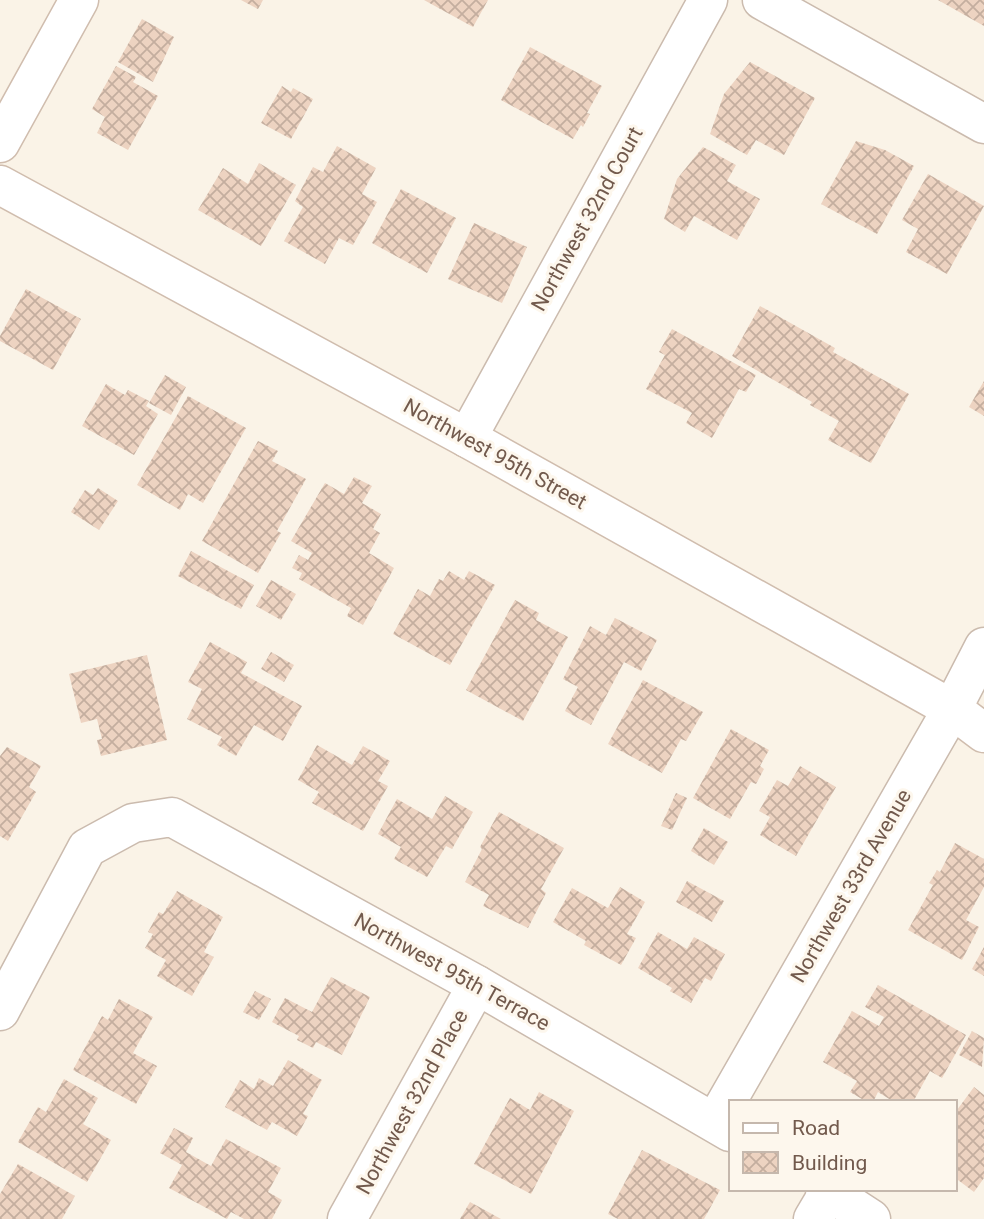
<svg xmlns="http://www.w3.org/2000/svg" width="984" height="1219" viewBox="0 0 984 1219" font-family="Roboto,sans-serif">
<style>
.building{fill:url(#building-cross-hatch)}
.lines{fill:none;stroke-linecap:round;stroke-linejoin:round}
.street-casing{stroke:#cbbbae;stroke-width:41}
.secondary-casing{stroke:#d0bdae;stroke-width:41}
.street{stroke:#fff;stroke-width:38}
.secondary{stroke:#fff;stroke-width:38}
.labels{text-anchor:middle;stroke-width:6;stroke-linejoin:round;paint-order:stroke}
.street-label{font-size:21px;fill:#725a4d;stroke:#fdf7ed}
</style>
<defs>
<pattern id="building-cross-hatch" width="8" height="8" patternUnits="userSpaceOnUse" patternTransform="scale(1.75)"><rect width="8" height="8" fill="#edd3c1"/><path d="M0 0l8 8M0 8l8-8" fill="none" stroke="#c4ae9f"/></pattern>
</defs>
<rect width="100%" height="100%" fill="#faf3e7"/>
<g class="building">
<polygon points="241,0 263,0 258,9"/>
<polygon points="424,0 488,0 473,27"/>
<polygon points="938,0 984,0 984,26"/>
<polygon points="142,19 174,37 153,82 118,62"/>
<polygon points="530,47 602,86 587,113 590,114 583,127 581,125 573,139 501,100"/>
<polygon points="750,62 815,98 784,155 756,140 747,155 710,134 724,94"/>
<polygon points="116,66 136,77 133,82 158,96 128,150 97,133 105,117 92,109"/>
<polygon points="282,86 291,92 293,88 313,99 291,139 261,123"/>
<polygon points="856,141 885,150 914,166 877,234 821,204"/>
<polygon points="337,146 376,168 362,194 377,202 353,245 339,238 325,264 284,241 303,207 295,201 313,167 323,172"/>
<polygon points="703,147 736,165 727,181 760,199 737,240 694,216 685,232 664,219 677,179"/>
<polygon points="259,163 296,185 261,246 198,210 223,168 248,184"/>
<polygon points="928,174 984,206 947,274 906,252 918,229 902,220"/>
<polygon points="401,189 456,218 427,273 372,243"/>
<polygon points="474,223 527,247 502,303 448,279"/>
<polygon points="26,289 81,319 53,370 0,341 0,336"/>
<polygon points="760,306 835,348 833,352 909,394 871,463 828,440 839,421 810,405 812,402 732,356"/>
<polygon points="672,329 756,375 746,392 739,389 712,438 686,423 692,413 646,389 665,355 659,352"/>
<polygon points="165,375 186,387 171,415 149,403"/>
<polygon points="984,381 984,416 969,407"/>
<polygon points="106,384 125,395 128,390 149,401 146,406 158,414 134,455 82,426"/>
<polygon points="188,396 246,428 203,503 188,494 180,510 137,485"/>
<polygon points="258,441 278,451 272,461 306,479 277,531 281,533 258,573 202,541"/>
<polygon points="354,477 372,486 362,503 381,514 373,529 380,533 369,553 394,568 363,625 347,616 351,608 299,579 302,573 292,568 299,555 308,560 312,553 291,541 325,483 344,494"/>
<polygon points="98,488 118,501 99,530 71,512 85,490 93,495"/>
<polygon points="191,551 254,585 241,609 178,576"/>
<polygon points="449,571 464,580 469,571 495,585 450,665 393,634 418,589 430,596 439,579 443,581"/>
<polygon points="271,580 296,594 281,620 256,606"/>
<polygon points="515,600 539,613 536,620 568,637 523,721 466,690"/>
<polygon points="615,618 657,640 641,671 624,662 591,725 565,711 578,687 563,679 590,626 606,635"/>
<polygon points="210,642 247,662 241,673 302,706 283,741 254,725 236,756 217,745 222,737 187,719 202,689 188,682"/>
<polygon points="271,652 294,665 284,682 261,669"/>
<polygon points="147,655 167,740 101,756 97,740 102,739 97,719 81,723 69,674"/>
<polygon points="643,680 703,712 686,741 681,739 662,773 608,744"/>
<polygon points="731,729 769,750 760,766 764,769 756,784 751,782 730,819 693,798"/>
<polygon points="317,745 352,765 363,746 390,761 378,781 388,786 363,831 312,803 319,792 298,780"/>
<polygon points="7,747 41,766 29,787 36,792 8,841 0,836 0,756"/>
<polygon points="800,766 836,787 796,856 760,835 770,817 759,811 777,780 788,786"/>
<polygon points="676,793 687,798 672,830 661,826"/>
<polygon points="445,796 473,812 452,849 446,846 427,877 394,859 401,847 378,834 397,799 432,819"/>
<polygon points="499,812 564,848 541,889 546,893 528,928 483,906 489,895 465,882 482,849 480,847"/>
<polygon points="704,828 728,842 714,865 691,851"/>
<polygon points="955,843 984,859 984,887 966,920 979,927 962,960 908,930 933,885 929,883 933,877 937,870 940,872"/>
<polygon points="687,881 724,901 712,922 676,902"/>
<polygon points="620,887 645,902 627,934 636,938 621,965 584,945 586,941 553,922 572,888 608,908"/>
<polygon points="177,891 223,917 204,952 214,957 192,996 157,976 166,960 145,948 153,934 148,932 159,912 163,914"/>
<polygon points="658,932 687,949 694,937 725,954 711,981 705,978 691,1003 670,991 672,988 638,968"/>
<polygon points="984,947 984,976 972,969"/>
<polygon points="331,977 370,997 342,1055 316,1042 313,1048 297,1040 299,1036 272,1022 285,998 312,1012"/>
<polygon points="878,985 966,1035 942,1078 930,1071 913,1102 894,1102 878,1092 873,1102 867,1102 850,1092 857,1081 823,1062 852,1011 879,1026 884,1017 865,1007"/>
<polygon points="255,991 271,999 259,1020 243,1012"/>
<polygon points="119,999 153,1017 133,1053 157,1066 136,1104 73,1070 102,1016 108,1020"/>
<polygon points="972,1031 984,1038 982,1067 959,1055"/>
<polygon points="288,1060 322,1080 303,1114 308,1116 297,1136 272,1122 267,1130 225,1107 240,1080 254,1089 259,1078 273,1086"/>
<polygon points="64,1079 98,1098 83,1124 111,1140 87,1182 18,1142 38,1107 46,1112"/>
<polygon points="974,1087 984,1095 984,1178 974,1192 954,1177 954,1114"/>
<polygon points="539,1092 574,1111 531,1194 474,1164 510,1098 530,1110"/>
<polygon points="174,1128 193,1138 186,1152 211,1166 226,1139 281,1168 268,1192 282,1200 272,1219 244,1219 231,1212 227,1219 169,1188 182,1165 160,1153"/>
<polygon points="642,1150 720,1190 704,1219 618,1219 608,1214"/>
<polygon points="18,1164 75,1196 62,1219 0,1219 0,1194"/>
<polygon points="470,1202 501,1219 460,1219"/>
</g>
<g class="lines">
<g class="street-casing">
<g id="street">
<polyline points="762,0 984,124"/>
<polyline points="467,438 708,0"/>
<polyline points="0,1011 87,848 133,823 172,817 477,985 730,1132"/>
<polyline points="715,1122 952,709 984,647"/>
<polyline points="825,1189 871,1219"/>
<polyline points="347,1219 477,985"/>
<polyline points="813,1219 829,1192"/>
</g>
</g>
<g class="secondary-casing">
<g id="secondary">
<polyline points="0,143 79,0"/>
<polyline points="0,185 467,438 952,709 984,733"/>
</g>
</g>
<use href="#street" class="street"/>
<use href="#secondary" class="secondary"/>
</g>
<g class="labels">
<g class="street-label">
<text transform="translate(587 219) rotate(-61)" y="7">Northwest 32nd Court</text>
<text transform="translate(495 454) rotate(29)" y="7">Northwest 95th Street</text>
<text transform="translate(851 886) rotate(-60)" y="7">Northwest 33rd Avenue</text>
<text transform="translate(452 972) rotate(29)" y="7">Northwest 95th Terrace</text>
<text transform="translate(412 1102) rotate(-61)" y="7">Northwest 32nd Place</text>
</g>
</g>
<rect x="729" y="1100" width="228" height="91" fill="#fdf7ed" stroke="#c5b8ad" stroke-width="2"/>
<rect x="743" y="1123" width="35" height="10" fill="#ffffff" stroke="#c5b8ad" stroke-width="2"/>
<text x="792" y="1135" font-size="21" fill="#725a4d">Road</text>
<rect x="743" y="1152" width="35" height="21" fill="url(#building-cross-hatch)" stroke="#c5b8ad" stroke-width="2"/>
<text x="792" y="1170" font-size="21" fill="#725a4d">Building</text>
</svg>
